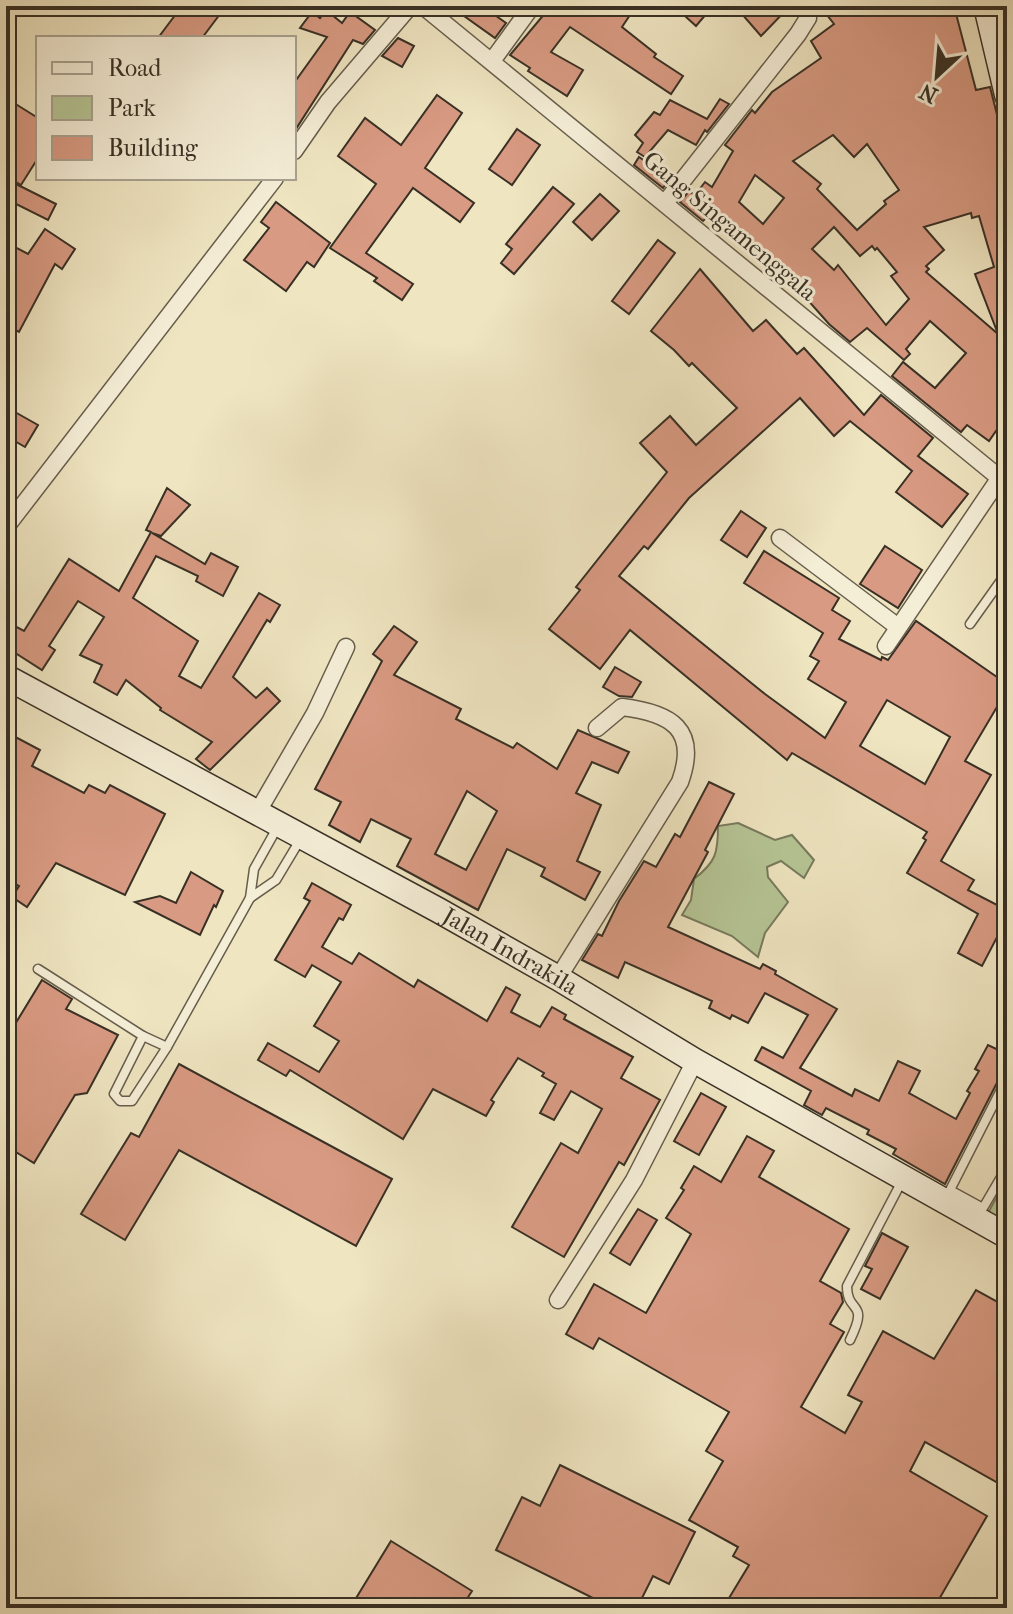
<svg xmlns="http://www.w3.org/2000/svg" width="1013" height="1614" viewBox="0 0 1013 1614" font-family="'IM FELL French Canon',serif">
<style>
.green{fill:#b6c595;stroke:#777a5d;stroke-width:2}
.building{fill:#d89a82;stroke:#383025;stroke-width:2;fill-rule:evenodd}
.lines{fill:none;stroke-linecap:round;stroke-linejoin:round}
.lane-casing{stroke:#665d4c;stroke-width:11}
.street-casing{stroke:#665d4c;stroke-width:19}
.secondary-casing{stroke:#383025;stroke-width:27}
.lane{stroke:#f5eed7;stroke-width:8}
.street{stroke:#f5eed7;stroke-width:16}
.secondary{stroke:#f5eed7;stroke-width:24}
.labels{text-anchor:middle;stroke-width:6;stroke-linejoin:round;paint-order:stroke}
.street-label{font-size:24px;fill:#383025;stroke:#f5eed7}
</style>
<rect width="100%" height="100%" fill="#efe5c1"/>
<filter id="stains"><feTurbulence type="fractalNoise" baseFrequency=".0025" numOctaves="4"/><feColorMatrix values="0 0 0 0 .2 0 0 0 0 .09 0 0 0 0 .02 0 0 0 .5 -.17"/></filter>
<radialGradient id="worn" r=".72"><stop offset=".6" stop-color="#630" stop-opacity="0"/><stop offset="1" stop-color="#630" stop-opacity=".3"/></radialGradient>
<g class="green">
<path d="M738,823L775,840L792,835L814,860L804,878L781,861L767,867L768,877L788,902L765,933L758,957L732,936L682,915L691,900L694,879C716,862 718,853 718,826Z"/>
<polygon points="1007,1178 1007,1224 988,1213"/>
</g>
<g class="building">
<polygon points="182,6 226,6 202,38 158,38"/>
<polygon points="450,6 482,6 506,23 495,38"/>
<polygon points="551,6 636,6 622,27 656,54 654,57 683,76 671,94 570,27 551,52 583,70 567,96 528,71 530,68 510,55"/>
<polygon points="674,6 713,6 696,26"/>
<polygon points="735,6 790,6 761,36"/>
<path d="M820,6H954L976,90L990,87L1007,154V415L989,441L967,425L961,432L892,376L903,362L935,388L966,353L930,321L906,349L910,354L904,360L867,328L850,342L829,324L805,297L807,294L774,264L768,269L752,253L756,248L714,210L703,221L680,202L689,191L695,195L705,182L712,187L733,151L725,145L752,110L755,113L772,92L821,58L811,41L834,24ZM833,135L854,157L867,144L899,190L884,201L886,204L857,230L817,189L821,184L793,161ZM755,175L784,198L763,224L739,202ZM971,213L972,218L979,216L994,267L975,274L998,334L926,272L929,269L926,266L944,250L924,227ZM834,227L860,256L872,246L875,250L877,248L897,272L891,276L909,299L886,325L838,265L834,270L812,249Z"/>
<polygon points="326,10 342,23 350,12 375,30 363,44 353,40 294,132 294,83 327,37 300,28 312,12 320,18"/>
<polygon points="398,38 414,46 402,67 382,56"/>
<polygon points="437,95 462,113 425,168 474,203 460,222 413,188 366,253 413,284 402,300 374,281 377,278 330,248 376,184 338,156 365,118 401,145"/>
<polygon points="6,98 38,118 38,158 21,185 6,176"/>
<polygon points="720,99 729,104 707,132 705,130 696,145 668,130 645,157 637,152 643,143 635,135 654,112 660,115 670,100 707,119"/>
<polygon points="517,129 540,145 512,185 489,169"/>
<polygon points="639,157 670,178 663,188 634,165"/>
<polygon points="12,182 56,204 48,220 6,199"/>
<polygon points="553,187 574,204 514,274 501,263 512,249 506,244"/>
<polygon points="600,194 619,211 592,240 573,222"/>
<polygon points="276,202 330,243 314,267 307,262 286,291 244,260 269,228 261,222"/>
<polygon points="45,229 75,249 62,269 55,264 19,332 6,325 6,265 15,247 28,254"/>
<polygon points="658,240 675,253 629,314 612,301"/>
<path d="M700,269L753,331L766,320L797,354L804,348L864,415L881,395L933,438L918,456L968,494L942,527L896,492L912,471L850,421L834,436L800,398L689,498L648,549L644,546L619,576L765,694L825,738L846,702L808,679L819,661L810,656L823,633L744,583L764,551L839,598L832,610L850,621L839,639L881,660L882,657L888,660L916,621L1007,684V690L965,761L991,775L941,861L974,880L968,890L1007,910V918L982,966L958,953L978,914L907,873L926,840L923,838L927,832L792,753L787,760L630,630L600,669L549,629L580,590L576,587L667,472L640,443L670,416L696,445L737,408L692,363L689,366L674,350L651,331ZM887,700L950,737L925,784L860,746Z"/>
<polygon points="6,407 38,425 25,447 6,436"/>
<polygon points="167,488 190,505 161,536 152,533 205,564 211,553 238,567 223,596 196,581 198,576 156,556 133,598 198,641 179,676 201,688 259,593 280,605 270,622 267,620 233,677 256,698 267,688 280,701 210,770 196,759 212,742 160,710 161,708 126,680 117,695 94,682 102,665 80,655 104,617 78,601 49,646 55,650 42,670 6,647 6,637 13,625 24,631 69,559 119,591 151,532 146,530"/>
<polygon points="741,511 766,528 747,557 721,540"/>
<polygon points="885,546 922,570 898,608 860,584"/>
<path d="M394,626L417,642L394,675L461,709L456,719L513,748L517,743L557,769L578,730L629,752L618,773L592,762L576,793L601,805L577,861L600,872L585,900L541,876L545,868L507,849L478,910L397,866L411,839L371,819L360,842L329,825L341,802L315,789L382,661L373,654ZM467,791L497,811L466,870L435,854Z"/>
<polygon points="615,667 641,682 632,697 619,696 603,687"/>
<polygon points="6,732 40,750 32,766 84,793 89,785 105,793 110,785 165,814 125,895 56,863 27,907 12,897 19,886 6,879"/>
<polygon points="709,782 734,794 705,850 708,852 668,927 760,969 763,964 776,971 775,974 837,1009 800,1068 852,1096 855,1089 879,1101 898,1061 920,1071 909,1093 956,1119 970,1093 967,1091 979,1071 975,1069 988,1045 1007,1054 1007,1070 1001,1075 945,1184 893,1154 896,1149 867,1134 869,1130 826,1108 822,1115 804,1105 811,1091 755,1060 762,1047 783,1058 808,1015 765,993 748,1023 732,1015 730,1019 709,1008 712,1001 625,962 618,978 582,960 598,934 602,936 619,901 644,861 656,867 675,834 680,837"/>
<polygon points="191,872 223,891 216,907 214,905 200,935 135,902 160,896 176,903"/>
<polygon points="312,883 351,905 343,920 339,918 322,947 352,964 359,953 414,987 418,980 487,1021 506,987 520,995 511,1012 540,1027 552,1007 566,1015 564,1019 633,1057 621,1078 660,1100 624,1165 619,1162 564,1257 512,1227 561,1143 578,1153 602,1109 571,1091 554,1120 540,1113 556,1084 542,1076 544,1073 518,1058 491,1100 494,1102 486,1116 433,1089 403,1139 290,1070 286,1076 258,1060 268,1043 319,1072 339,1041 314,1026 341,982 312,965 305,977 275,960 310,901 304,898"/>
<polygon points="42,980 72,999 66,1009 118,1035 87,1093 75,1095 34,1163 6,1146 6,1039"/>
<polygon points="179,1064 392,1179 356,1246 179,1150 125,1240 81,1214 131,1133 139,1137"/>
<polygon points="701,1093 726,1107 699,1155 674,1141"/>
<polygon points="747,1136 774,1151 759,1177 849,1229 820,1281 841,1293 843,1302 830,1324 844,1332 801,1407 845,1433 862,1402 848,1395 883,1331 934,1359 976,1290 1007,1307 1007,1488 925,1442 910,1471 987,1516 934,1608 723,1608 749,1565 733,1556 738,1547 689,1520 723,1461 706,1451 729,1412 599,1338 593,1349 566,1334 594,1284 646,1313 691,1234 666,1218 684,1190 681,1188 694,1166 721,1182"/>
<polygon points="638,1209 657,1220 630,1265 610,1253"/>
<polygon points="882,1233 908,1247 880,1299 861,1289 872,1269 865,1266"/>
<polygon points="560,1465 695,1532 669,1584 653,1576 637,1608 613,1608 496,1550 522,1497 540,1506"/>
<polygon points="391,1541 472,1591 461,1608 350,1608"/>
</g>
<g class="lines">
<g class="lane-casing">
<g id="lane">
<polyline points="970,624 1007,572"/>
<polyline points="250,898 276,880 300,840"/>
<polyline points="38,969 143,1036 114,1094 120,1101 132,1101 167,1047 250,898 254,869 277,828"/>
<polyline points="143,1036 167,1047"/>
<polyline points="1007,1078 950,1190 983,1208 1007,1167"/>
<path d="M850,1340C870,1299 847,1315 847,1286L903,1179"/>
</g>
</g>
<g class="street-casing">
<g id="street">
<polyline points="423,6 1007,484"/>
<polyline points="492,61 532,6"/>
<polyline points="294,151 328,102 410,6"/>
<polyline points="665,203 798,34 808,18 804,6"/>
<polyline points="6,527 275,178"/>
<polyline points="780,538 898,627"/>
<polyline points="886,646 999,479"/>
<polyline points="257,813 315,713 346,647"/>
<path d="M558,978L680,782C699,729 671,713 622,707L597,728"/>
<polyline points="558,1300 634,1180 695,1061"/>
</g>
</g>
<g class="secondary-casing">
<g id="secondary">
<polyline points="986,6 1007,95"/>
<path id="s1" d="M6,677L438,910L558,978L695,1061L1007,1236"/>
</g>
</g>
<use href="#lane" class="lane"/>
<use href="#street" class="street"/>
<use href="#secondary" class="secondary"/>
</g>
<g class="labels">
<g class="street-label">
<text transform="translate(730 226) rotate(40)" y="8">Gang Singamenggala</text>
<text dy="8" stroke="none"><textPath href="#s1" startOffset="574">Jalan Indrakila</textPath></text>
</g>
</g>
<rect width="1013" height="1614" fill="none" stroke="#efe5c1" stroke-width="32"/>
<rect x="8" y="8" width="997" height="1598" fill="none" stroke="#383025" stroke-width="4"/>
<rect x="16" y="16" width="981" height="1582" fill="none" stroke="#383025" stroke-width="2"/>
<rect x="36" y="36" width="260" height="144" fill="#f5eed7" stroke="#a9a290" stroke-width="2"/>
<rect x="52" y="62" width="40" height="12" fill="#f5eed7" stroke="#a9a290" stroke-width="2"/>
<text x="108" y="76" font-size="24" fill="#383025">Road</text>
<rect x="52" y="96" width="40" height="24" fill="#b6c595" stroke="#a9a290" stroke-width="2"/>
<text x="108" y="116" font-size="24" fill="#383025">Park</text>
<rect x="52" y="136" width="40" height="24" fill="#d89a82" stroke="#a9a290" stroke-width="2"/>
<text x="108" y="156" font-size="24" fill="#383025">Building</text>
<g transform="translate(937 76) rotate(206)" stroke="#f5eed7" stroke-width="6" paint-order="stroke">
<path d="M0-6L14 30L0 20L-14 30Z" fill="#383025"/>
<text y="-12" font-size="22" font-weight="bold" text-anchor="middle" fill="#383025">N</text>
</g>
<rect width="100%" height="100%" filter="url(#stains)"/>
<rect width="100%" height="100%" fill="url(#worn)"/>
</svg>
